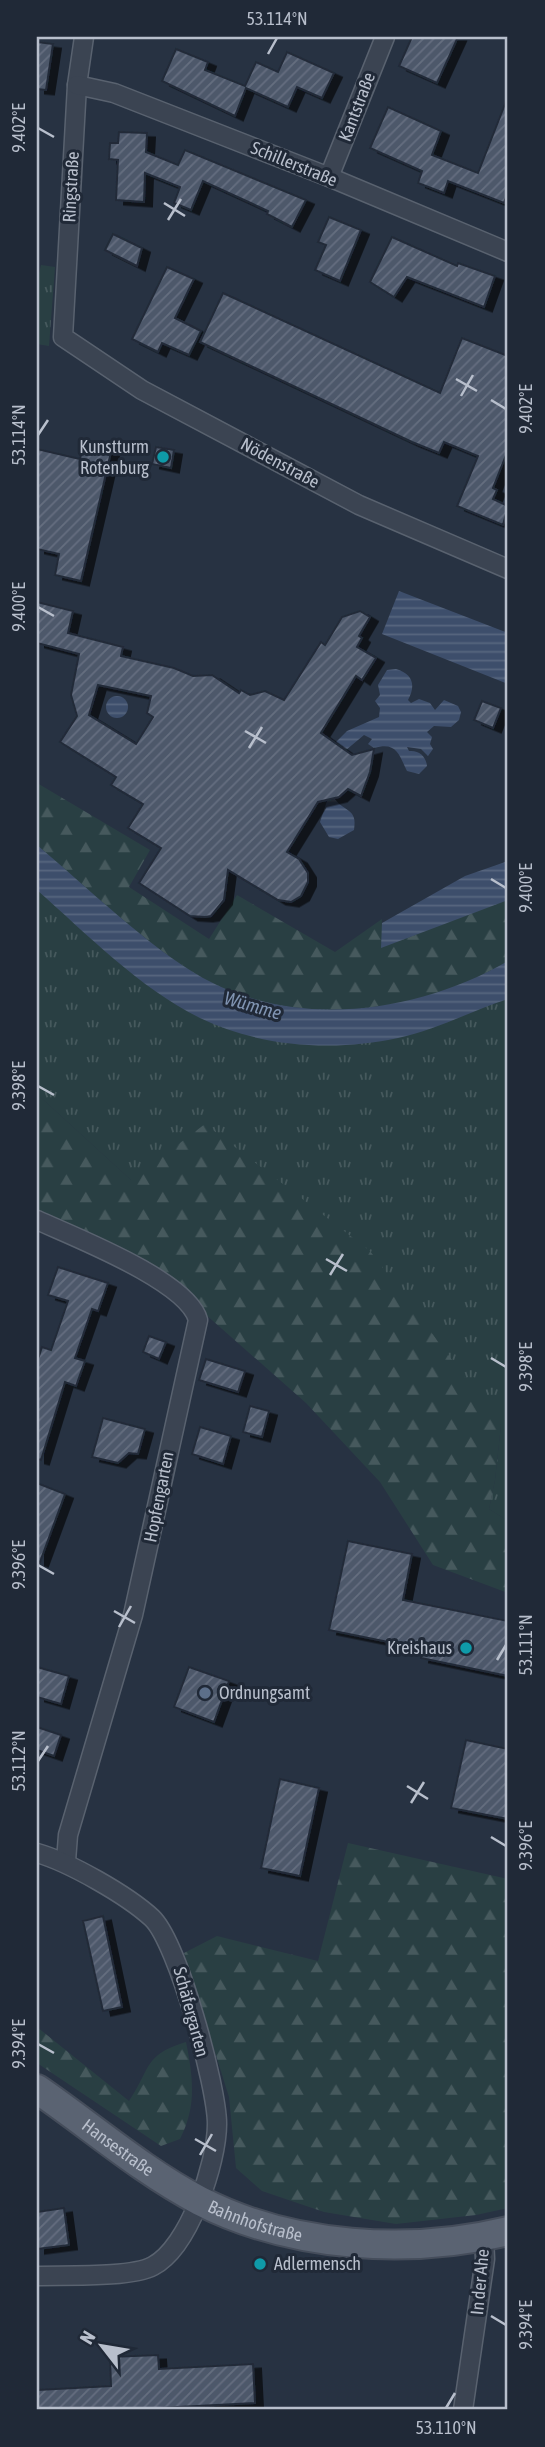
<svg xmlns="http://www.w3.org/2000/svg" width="545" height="2447" viewBox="0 0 545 2447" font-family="'Asap Condensed',sans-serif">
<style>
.grass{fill:url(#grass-tufts)}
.forest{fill:url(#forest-firs)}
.water{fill:url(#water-rules)}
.building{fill:url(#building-hatch);stroke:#222b39;stroke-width:2;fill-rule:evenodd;filter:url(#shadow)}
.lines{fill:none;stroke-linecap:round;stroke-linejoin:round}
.street-casing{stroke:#59626f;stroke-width:21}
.primary-casing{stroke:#454d5b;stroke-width:32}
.street{stroke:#3b4452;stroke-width:18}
.primary{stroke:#5a6372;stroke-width:28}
.ticks{fill:none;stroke:#b8bfcc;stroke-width:2.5}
.culture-dot{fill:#0f9aa8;stroke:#202937;stroke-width:2.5}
.service-dot{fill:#5c6f8a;stroke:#202937;stroke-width:2.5}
.labels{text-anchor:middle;stroke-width:6;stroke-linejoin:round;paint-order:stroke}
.street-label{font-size:18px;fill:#b8bfcc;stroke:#202937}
.poi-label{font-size:18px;fill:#b8bfcc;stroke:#202937;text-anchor:end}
.water-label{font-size:19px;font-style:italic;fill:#8094b2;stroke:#202937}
.neatline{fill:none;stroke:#b8bfcc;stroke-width:2.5}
.ticks-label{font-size:18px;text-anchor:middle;fill:#b8bfcc}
</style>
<defs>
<pattern id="grass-tufts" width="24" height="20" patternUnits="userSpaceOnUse" patternTransform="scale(1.75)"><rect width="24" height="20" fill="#293f43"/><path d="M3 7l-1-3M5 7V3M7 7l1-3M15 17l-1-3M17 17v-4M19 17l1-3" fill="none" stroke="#46595d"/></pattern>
<pattern id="forest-firs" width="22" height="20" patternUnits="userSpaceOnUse" patternTransform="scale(1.75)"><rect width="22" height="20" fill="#293f43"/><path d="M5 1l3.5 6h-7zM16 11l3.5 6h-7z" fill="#46595d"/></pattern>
<pattern id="water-rules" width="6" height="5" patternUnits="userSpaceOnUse" patternTransform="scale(1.75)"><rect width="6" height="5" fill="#3d4e6b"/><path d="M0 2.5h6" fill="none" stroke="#57667f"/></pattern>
<pattern id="building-hatch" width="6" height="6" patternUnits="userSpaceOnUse" patternTransform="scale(1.75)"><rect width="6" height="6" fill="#4d586b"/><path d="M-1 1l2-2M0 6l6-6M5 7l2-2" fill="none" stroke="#656e7f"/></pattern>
<filter id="shadow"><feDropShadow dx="8" dy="4.5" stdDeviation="0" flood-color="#0009"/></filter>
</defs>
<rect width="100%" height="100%" fill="#273242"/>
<g class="grass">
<polygon points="41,265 55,267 49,346 37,344 37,282"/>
<path d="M37,784L125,888L211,942L336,956C390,917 446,884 508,861V1521L489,1509L495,1480L501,1425L131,1180L37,1094Z"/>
</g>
<g class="forest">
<path d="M37,783L150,850L129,887L209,939L237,895L335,952L382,919L381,948L508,900V961C418,1013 297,1030 203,978C148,947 86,886 37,845Z"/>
<polygon points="37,1094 131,1180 205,1124 370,1251 501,1425 495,1480 489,1509 508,1521 508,1593 433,1565 380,1482 306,1403 187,1298 37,1220"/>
<polygon points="348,1843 508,1879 508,2208 476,2215 396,2224 324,2212 262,2191 236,2168 229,2097 184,1953 217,1936 318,1961"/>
<path d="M37,2027L129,2101C151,2069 143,2055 186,2042C193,2077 197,2106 180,2139L161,2146L37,2063Z"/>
</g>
<g class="water">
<polygon points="399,591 508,633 508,684 382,634"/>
<path d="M396,669C413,674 416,685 408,700L411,703L419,699L430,703L435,710L444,700L458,706L461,712L459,720L451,727L434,726L427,732L432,737L430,744L433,749L428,756L421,749L407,747L409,751C419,750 426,756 427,766L419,774L407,771C399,755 397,741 374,748L368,744L372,739L364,735L346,750L336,742L347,731L379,717L380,708L375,701L380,695L378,685L387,670Z"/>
<circle cx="117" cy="707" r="11"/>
<path d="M335,799C344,812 358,808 354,830L338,839L329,837L320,822L327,801Z"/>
<path d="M37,845C86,886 148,947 203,978C297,1030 418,1013 508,961V999C471,1011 436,1030 398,1038C334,1052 259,1047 200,1018C138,987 88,935 37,890Z"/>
<polygon points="508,861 508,900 381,948 382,923 465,876"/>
</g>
<g class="building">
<polygon points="412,37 458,37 437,83 399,66"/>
<polygon points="37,42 53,44 46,90 37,89"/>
<polygon points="176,49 208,62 205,70 245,86 256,62 278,72 287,52 334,73 322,98 297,87 288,107 246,88 235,116 162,81"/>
<polygon points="507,99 508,191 504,203 448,181 444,193 418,183 422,171 370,148 388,107 441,131 432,155 478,173"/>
<polygon points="119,132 147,133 146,152 178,165 185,150 306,200 292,227 267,214 268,211 203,181 191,210 174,203 180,187 145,173 144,202 116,200 118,160 109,159 110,143 118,143"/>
<polygon points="329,217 361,230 340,281 315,270 326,245 318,242"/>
<polygon points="113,234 142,248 137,266 105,250"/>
<polygon points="392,237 457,266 458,263 495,276 484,307 407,277 394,297 370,282"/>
<polygon points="167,267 194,279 175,318 201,331 189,355 162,343 158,352 132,339"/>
<polygon points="223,293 440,393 462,338 508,356 508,450 493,488 497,490 493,499 508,506 503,525 457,506 478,456 444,442 439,453 412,442 200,342"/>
<polygon points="83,446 111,452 81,581 55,575 59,554 37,549 37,449 80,459"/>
<polygon points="156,447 174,450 171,468 152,464"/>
<path d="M37,602L73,611L68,633L123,647L121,656L174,668L193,676L212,675L239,693L241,690L250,695L265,691L284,700L321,642L325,645L342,617L360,611L370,617L359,636L362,638L357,647L376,658L362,680L356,676L321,733L352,755L374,749L370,772L361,796L348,789L339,797L318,802L287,852L299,859L308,873V882L301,896L291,902L278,900L228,870L224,900L211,916L205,917L190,916L139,883L161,848L128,828L143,804L111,785L116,777L60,742L77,716L71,695L79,654L37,643ZM98,685L151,696L147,713L153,717L136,744L89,715Z"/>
<polygon points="482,701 501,708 493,728 474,720"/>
<polygon points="58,1267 108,1283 98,1311 92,1309 75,1358 85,1361 76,1386 65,1382 41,1460 37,1459 37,1362 42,1347 51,1350 68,1301 48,1295"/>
<polygon points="149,1336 166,1342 159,1359 143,1352"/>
<polygon points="206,1359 245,1371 238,1392 199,1380"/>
<polygon points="250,1406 269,1411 262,1437 243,1432"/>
<polygon points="103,1418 145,1429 138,1454 129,1453 118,1463 92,1457"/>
<polygon points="200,1427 231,1436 223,1464 192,1454"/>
<polygon points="37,1483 65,1494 40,1562 37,1561"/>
<polygon points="348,1541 412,1554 403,1600 508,1621 508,1676 421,1658 423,1649 329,1630"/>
<polygon points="37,1667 69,1676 61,1704 37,1697"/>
<polygon points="189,1667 229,1681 214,1722 174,1707"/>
<polygon points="37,1727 61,1735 54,1756 37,1750"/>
<polygon points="466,1740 508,1749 508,1819 451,1808"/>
<polygon points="280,1779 319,1788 300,1876 261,1868"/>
<polygon points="103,1916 122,2007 103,2011 83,1921"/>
<polygon points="64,2208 69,2245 37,2249 37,2212"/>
<polygon points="158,2355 159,2369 253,2364 255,2403 120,2410 37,2410 37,2390 111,2386 110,2357"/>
</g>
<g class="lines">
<g class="street-casing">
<g id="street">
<polyline points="84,37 77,85 63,337 142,390 359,505 508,569"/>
<polyline points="77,85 114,93 329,177 508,252"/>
<polyline points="329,177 385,37"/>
<path d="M37,1220C74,1237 188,1281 198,1320L133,1615L68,1835L66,1861"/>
<path d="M37,1853C69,1862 127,1895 152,1918C178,1943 217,2087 217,2124C217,2163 189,2247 153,2266C131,2278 64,2275 37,2276"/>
<polyline points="463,2410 485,2259 484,2237"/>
</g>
</g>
<g class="primary-casing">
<g id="primary">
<path id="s1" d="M37,2089C91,2126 141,2170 200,2201C292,2248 409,2255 508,2231"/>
</g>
</g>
<use href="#street" class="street"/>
<use href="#primary" class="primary"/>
</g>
<path class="ticks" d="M268,54L277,38M38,128L54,137M164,203L185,216M168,220L181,199M456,379L477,391M461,396L473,375M491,400L506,409M38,435L48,420M38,607L54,616M245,731L266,743M249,748L262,727M491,879L506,888M38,1086L54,1095M326,1259L347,1271M330,1275L343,1254M491,1358L506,1367M38,1565L54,1574M114,1611L135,1623M119,1627L131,1606M497,1660L506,1645M38,1761L48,1746M407,1786L428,1799M411,1803L424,1782M491,1837L506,1846M38,2044L54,2053M195,2139L216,2151M200,2155L212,2134M491,2316L506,2325M446,2408L455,2393"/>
<g class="culture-dot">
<circle cx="163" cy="457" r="7"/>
<circle cx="466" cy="1648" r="7"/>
<circle cx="260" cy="2264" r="7"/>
</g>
<circle class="service-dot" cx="205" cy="1693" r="7"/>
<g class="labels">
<g class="street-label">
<text transform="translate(357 107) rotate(-69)" y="6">Kantstraße</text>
<text transform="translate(294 164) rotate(22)" y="6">Schillerstraße</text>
<text transform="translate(71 187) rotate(-87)" y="6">Ringstraße</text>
<text transform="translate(280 463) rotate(28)" y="6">Nödenstraße</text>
<text transform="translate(159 1497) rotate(-79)" y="6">Hopfengarten</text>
<text transform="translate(191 2012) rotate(75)" y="6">Schäfergarten</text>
<text dy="6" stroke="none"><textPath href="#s1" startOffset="100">Hansestraße</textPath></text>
<text dy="6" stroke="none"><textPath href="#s1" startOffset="257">Bahnhofstraße</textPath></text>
<text transform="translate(480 2282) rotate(-85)" y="6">In der Ahe</text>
</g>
<g class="poi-label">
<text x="149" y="453">Kunstturm<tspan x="149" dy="21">Rotenburg</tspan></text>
<text x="452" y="1654">Kreishaus</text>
<text x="219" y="1699" text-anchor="start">Ordnungsamt</text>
<text x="274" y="2270" text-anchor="start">Adlermensch</text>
</g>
<g class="water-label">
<text transform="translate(253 1005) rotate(16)" y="7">Wümme</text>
</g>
</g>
<rect width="545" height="2447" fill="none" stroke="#202937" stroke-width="77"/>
<g transform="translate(102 2346) rotate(301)" stroke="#202937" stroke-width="5" paint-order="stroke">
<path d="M0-5L12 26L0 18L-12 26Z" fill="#b8bfcc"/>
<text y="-10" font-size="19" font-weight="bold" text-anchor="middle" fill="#b8bfcc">N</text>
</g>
<rect x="38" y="38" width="468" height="2370" class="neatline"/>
<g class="ticks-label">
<text x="277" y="25">53.114°N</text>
<text transform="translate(19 128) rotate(-90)" y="6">9.402°E</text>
<text transform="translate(526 409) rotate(-90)" y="6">9.402°E</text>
<text transform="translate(19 435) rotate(-90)" y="6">53.114°N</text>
<text transform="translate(19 607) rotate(-90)" y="6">9.400°E</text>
<text transform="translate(526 888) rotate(-90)" y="6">9.400°E</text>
<text transform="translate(19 1086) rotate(-90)" y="6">9.398°E</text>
<text transform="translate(526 1367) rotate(-90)" y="6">9.398°E</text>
<text transform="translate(19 1565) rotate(-90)" y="6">9.396°E</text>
<text transform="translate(526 1645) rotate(-90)" y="6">53.111°N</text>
<text transform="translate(19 1761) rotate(-90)" y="6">53.112°N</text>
<text transform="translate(526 1846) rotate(-90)" y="6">9.396°E</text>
<text transform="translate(19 2044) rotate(-90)" y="6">9.394°E</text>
<text transform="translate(526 2325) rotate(-90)" y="6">9.394°E</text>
<text x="446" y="2434">53.110°N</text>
</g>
</svg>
